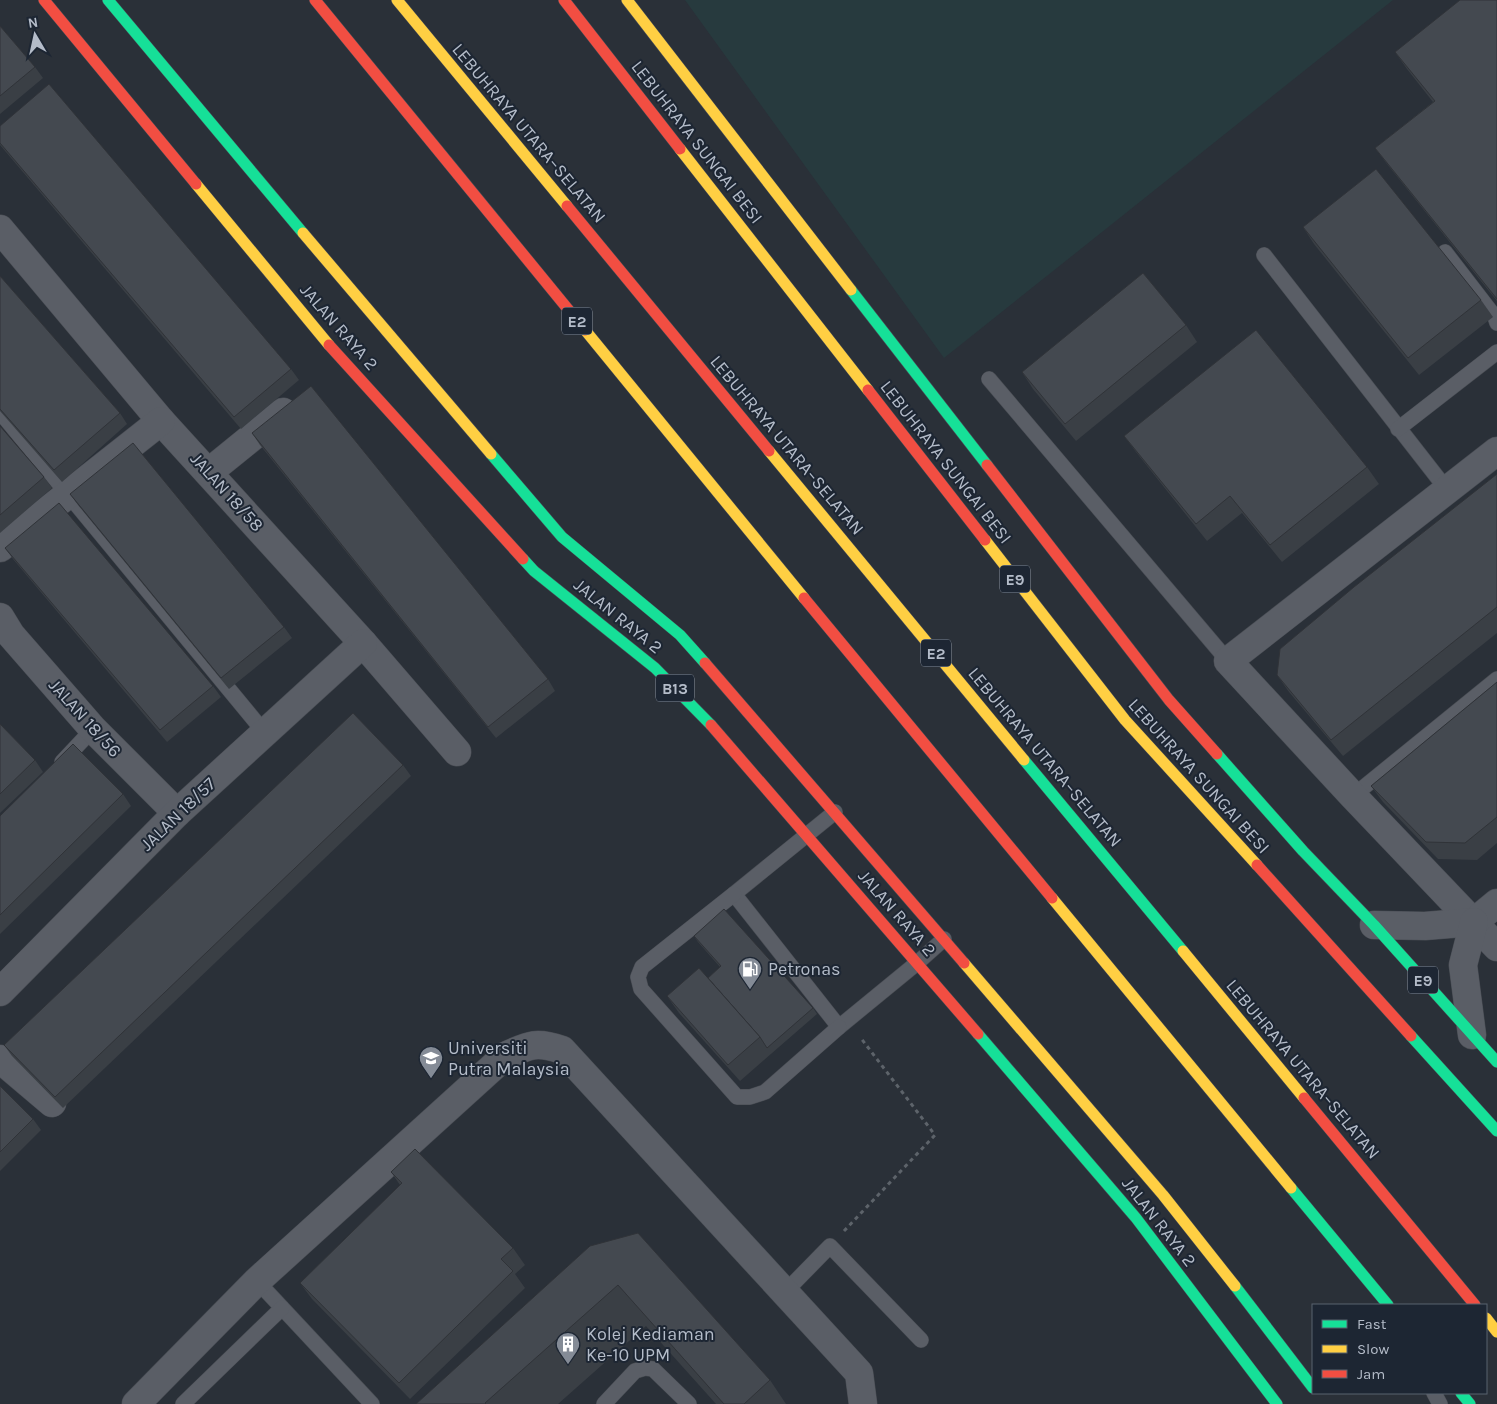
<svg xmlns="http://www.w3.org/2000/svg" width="1497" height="1404" viewBox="0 0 1497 1404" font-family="Karla,sans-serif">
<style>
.green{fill:#273a3e}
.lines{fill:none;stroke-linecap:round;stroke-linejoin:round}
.lane-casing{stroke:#484c53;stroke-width:16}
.street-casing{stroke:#484c53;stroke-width:29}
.fast-casing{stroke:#484c55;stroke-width:12}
.slow-casing{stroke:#484c55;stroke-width:12}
.jam-casing{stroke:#484c55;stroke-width:12}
.path{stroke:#5d636a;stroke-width:3;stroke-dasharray:4 4;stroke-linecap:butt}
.lane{stroke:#5a5e66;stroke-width:15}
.street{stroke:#5a5e66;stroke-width:28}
.fast{stroke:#16e098;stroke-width:11}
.slow{stroke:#ffcf43;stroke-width:11}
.jam{stroke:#f24e42;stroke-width:11}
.wall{fill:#3a3f45}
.building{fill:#444950;stroke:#303338}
.labels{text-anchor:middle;stroke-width:4;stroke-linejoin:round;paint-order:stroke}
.shield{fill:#1d2633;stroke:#878f9c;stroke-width:1}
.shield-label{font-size:16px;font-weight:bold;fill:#b4bcc9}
.street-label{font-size:18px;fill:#b4bcc9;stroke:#1d2633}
.poi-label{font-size:18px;fill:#b4bcc9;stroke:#1d2633;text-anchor:start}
</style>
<rect width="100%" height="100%" fill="#2a3038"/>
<polygon class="green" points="685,0 1393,0 944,358"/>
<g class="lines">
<g class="lane-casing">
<g id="lane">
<polyline points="1445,252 1495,317 1497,323"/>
<polyline points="1264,255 1448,491"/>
<polyline points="989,379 1228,661"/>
<polyline points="0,412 265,733"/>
<polyline points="1398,429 1497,352"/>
<polyline points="62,762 93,729"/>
<polyline points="1353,796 1497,679"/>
<polyline points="835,812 734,894 839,1027 917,963 944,939"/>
<polyline points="734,894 642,967 638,977 641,989 737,1097 750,1097 765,1092 839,1027"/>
<polyline points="257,1281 372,1404"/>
<polyline points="785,1292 830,1246 921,1340"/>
<polyline points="1434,1393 1440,1404"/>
<polyline points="183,1404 282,1308"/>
<polyline points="604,1404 635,1371 645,1368 653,1369 689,1404"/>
</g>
</g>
<g class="street-casing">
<g id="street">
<polyline points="0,229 161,421 363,643 457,752"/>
<polyline points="1497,451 1228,661 1353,796 1497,947"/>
<polyline points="209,472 283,412"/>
<polyline points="0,548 161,421"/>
<polyline points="0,617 11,635 93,729 177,813"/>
<polyline points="1474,922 1497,903"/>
<polyline points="1374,925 1425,926 1474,922"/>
<polyline points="0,992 177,813 363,643"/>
<polyline points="1472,1035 1463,965 1474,922"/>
<polyline points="0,1059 52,1103"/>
<path d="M136,1404L257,1281L505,1056C529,1045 536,1041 562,1050L859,1373L863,1404"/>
</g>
</g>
<g class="fast-casing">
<g id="fast">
<polyline points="108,0 303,233"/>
<polyline points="851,290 987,465"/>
<polyline points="491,454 562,537 680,635 705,663"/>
<polyline points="523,559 534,571 655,668 711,725"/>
<polyline points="1217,754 1303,851 1374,925 1497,1062"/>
<polyline points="1024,760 1183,951"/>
<polyline points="978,1034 1136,1218 1277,1404"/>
<polyline points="1411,1036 1497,1131"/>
<polyline points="1291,1188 1388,1305"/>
<polyline points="1235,1286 1313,1388"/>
<polyline points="1461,1393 1470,1404"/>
</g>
</g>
<g class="slow-casing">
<g id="slow">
<polyline points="397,0 567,206"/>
<polyline points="627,0 851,290"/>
<polyline points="680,149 868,390"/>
<polyline points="196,184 329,345"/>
<polyline points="303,233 491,454"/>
<polyline points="585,330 804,598"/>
<polyline points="769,451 1024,760"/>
<polyline points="985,540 1125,720 1257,865"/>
<polyline points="1052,898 1291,1188"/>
<polyline points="1183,951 1304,1098"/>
<polyline points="964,963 1163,1195 1235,1286"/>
<polyline points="1486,1318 1497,1332"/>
</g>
</g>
<g class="jam-casing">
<g id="jam">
<polyline points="44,0 196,184"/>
<polyline points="315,0 585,330"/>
<polyline points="564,0 680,149"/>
<polyline points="567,206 769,451"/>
<polyline points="329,345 523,559"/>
<polyline points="868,390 985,540"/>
<polyline points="987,465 1169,700 1217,754"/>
<polyline points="804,598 1052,898"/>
<polyline points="705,663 964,963"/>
<polyline points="711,725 978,1034"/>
<polyline points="1257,865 1411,1036"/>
<polyline points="1304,1098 1475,1305"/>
</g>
</g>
<polyline class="path" points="844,1231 935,1135 860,1037"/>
<use href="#lane" class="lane"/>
<use href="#street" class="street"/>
<use href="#fast" class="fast"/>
<use href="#slow" class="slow"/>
<use href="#jam" class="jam"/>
</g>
<g class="wall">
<polygon points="1497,0 1497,301 1387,164 1375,148 1433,102 1407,69 1395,52"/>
<polygon points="0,26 35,67 43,78 0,114"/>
<polygon points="0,126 291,369 299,380 241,429 0,145"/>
<polygon points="1303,227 1481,300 1493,317 1419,375 1314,244"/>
<polygon points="0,276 120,413 127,424 62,482 0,411"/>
<polygon points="1186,325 1197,342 1076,441 1033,389 1022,372"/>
<polygon points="0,426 44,477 52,488 0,533"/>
<polygon points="252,433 548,679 555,691 496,738 260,445"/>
<polygon points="1124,436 1367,467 1379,484 1282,562 1242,513 1207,541 1136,452"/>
<polygon points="1497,474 1497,633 1343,756 1289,692 1277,675"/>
<polygon points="70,494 284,627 292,638 229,689 78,505"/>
<polygon points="5,548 213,686 221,697 167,742 13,559"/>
<polygon points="1497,682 1497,843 1477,860 1438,859 1383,802 1371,786"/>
<polygon points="0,724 35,760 43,772 0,813"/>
<polygon points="403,765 411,776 63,1108 12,1056 4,1045"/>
<polygon points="123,794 131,806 0,934 0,816"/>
<polygon points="694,936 813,1008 817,1014 740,1081 679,1013 667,996 708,978 720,967 698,942"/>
<polygon points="0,1086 33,1119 41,1130 0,1171"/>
<polygon points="391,1172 513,1248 525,1265 515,1274 525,1288 410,1399 312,1299 300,1283 400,1185"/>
<polygon points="590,1246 770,1380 786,1404 716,1404 646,1326 558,1404 416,1404"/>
</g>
<g class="building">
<polygon points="1460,0 1497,0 1497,299 1375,148 1435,101 1395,52"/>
<polygon points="0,26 35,67 0,96"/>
<polygon points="49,84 291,369 234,417 0,143 0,126"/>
<polygon points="1376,169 1481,300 1408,358 1303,227"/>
<polygon points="1143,273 1186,325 1065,424 1022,372"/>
<polygon points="0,276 120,413 54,470 0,409"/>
<polygon points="1256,330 1367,467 1270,545 1230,496 1196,524 1124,436"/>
<polygon points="311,386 548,679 488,727 252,433"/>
<polygon points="0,426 44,477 0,515"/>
<polygon points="133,443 284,627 221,678 70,494"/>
<polygon points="1497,474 1497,607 1331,740 1277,675 1280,649 1354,587"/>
<polygon points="59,503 213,686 160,730 5,548"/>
<polygon points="1497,682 1497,817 1465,843 1426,842 1371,786"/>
<polygon points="353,713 403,765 55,1097 4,1045"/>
<polygon points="0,724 35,760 0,794"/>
<polygon points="73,744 123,794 0,915 0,816"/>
<polygon points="724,909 813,1008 767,1048 760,1037 708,978 721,966 694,936"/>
<polygon points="699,968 760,1037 728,1065 667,996"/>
<polygon points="0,1086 33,1119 0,1152"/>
<polygon points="415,1149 513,1248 501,1259 513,1271 399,1383 300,1283 402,1183 391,1172"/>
<polygon points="638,1233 770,1380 744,1404 724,1404 618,1285 485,1403 486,1404 416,1404 590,1246"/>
</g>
<defs>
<g id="fuel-pin" transform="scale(1.25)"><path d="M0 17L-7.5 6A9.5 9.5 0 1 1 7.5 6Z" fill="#848b96" stroke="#1d2633"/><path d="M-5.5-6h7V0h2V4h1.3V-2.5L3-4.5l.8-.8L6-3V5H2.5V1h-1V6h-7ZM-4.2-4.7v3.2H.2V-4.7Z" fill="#fff"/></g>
<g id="university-pin" transform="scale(1.25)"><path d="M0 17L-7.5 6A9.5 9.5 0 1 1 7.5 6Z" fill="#848b96" stroke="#1d2633"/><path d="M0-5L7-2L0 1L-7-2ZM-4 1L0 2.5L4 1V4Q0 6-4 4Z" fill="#fff"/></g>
<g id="building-pin" transform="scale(1.25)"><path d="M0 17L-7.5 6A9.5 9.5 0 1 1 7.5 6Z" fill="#848b96" stroke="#1d2633"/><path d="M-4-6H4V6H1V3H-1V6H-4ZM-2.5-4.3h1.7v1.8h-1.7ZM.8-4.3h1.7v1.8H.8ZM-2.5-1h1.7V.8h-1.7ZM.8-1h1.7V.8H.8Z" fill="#fff"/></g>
</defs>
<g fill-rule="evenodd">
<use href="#fuel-pin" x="750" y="969"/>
<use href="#university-pin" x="431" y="1058"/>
<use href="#building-pin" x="568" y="1344"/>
</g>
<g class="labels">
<g class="shield">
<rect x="562" y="307.5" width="30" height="27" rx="4"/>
<rect x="1000" y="565.5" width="30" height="27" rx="4"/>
<rect x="921" y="639.5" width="30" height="27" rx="4"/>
<rect x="656" y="674.5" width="38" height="27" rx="4"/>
<rect x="1408" y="966.5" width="30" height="27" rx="4"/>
</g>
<g class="shield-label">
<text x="577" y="327">E2</text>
<text x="1015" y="585">E9</text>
<text x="936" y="659">E2</text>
<text x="675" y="694">B13</text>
<text x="1423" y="986">E9</text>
</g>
<g class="street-label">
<text transform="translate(529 133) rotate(50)" y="6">LEBUHRAYA UTARA–SELATAN</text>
<text transform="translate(697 142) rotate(52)" y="6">LEBUHRAYA SUNGAI BESI</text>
<text transform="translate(339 327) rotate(49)" y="6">JALAN RAYA 2</text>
<text transform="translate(787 445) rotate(50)" y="6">LEBUHRAYA UTARA–SELATAN</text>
<text transform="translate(946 462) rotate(52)" y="6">LEBUHRAYA SUNGAI BESI</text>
<text transform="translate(227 492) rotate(48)" y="6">JALAN 18/58</text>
<text transform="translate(618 616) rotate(39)" y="6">JALAN RAYA 2</text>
<text transform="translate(85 718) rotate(48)" y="6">JALAN 18/56</text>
<text transform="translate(1045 757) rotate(50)" y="6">LEBUHRAYA UTARA–SELATAN</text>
<text transform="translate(1199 776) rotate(48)" y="6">LEBUHRAYA SUNGAI BESI</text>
<text transform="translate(178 814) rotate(-44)" y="6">JALAN 18/57</text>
<text transform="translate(897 913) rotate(49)" y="6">JALAN RAYA 2</text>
<text transform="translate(1303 1069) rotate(50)" y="6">LEBUHRAYA UTARA–SELATAN</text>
<text transform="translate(1159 1222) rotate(52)" y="6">JALAN RAYA 2</text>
</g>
<g class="poi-label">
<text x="768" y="975">Petronas</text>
<text x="448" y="1054">Universiti<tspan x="448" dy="21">Putra Malaysia</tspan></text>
<text x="586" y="1340">Kolej Kediaman<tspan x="586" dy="21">Ke-10 UPM</tspan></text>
</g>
</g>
<rect x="1312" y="1304" width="175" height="90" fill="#1d2633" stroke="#59626f"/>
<rect x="1322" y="1320" width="25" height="8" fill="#16e098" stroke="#59626f"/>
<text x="1357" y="1329" font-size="15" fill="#b4bcc9">Fast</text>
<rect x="1322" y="1345" width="25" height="8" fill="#ffcf43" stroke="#59626f"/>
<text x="1357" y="1354" font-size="15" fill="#b4bcc9">Slow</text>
<rect x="1322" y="1370" width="25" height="8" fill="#f24e42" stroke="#59626f"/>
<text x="1357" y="1379" font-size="15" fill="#b4bcc9">Jam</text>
<g transform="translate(35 35) rotate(351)" stroke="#1d2633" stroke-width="4" paint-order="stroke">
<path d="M0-4L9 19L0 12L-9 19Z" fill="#b4bcc9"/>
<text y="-8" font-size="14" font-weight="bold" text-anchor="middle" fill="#b4bcc9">N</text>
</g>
</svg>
